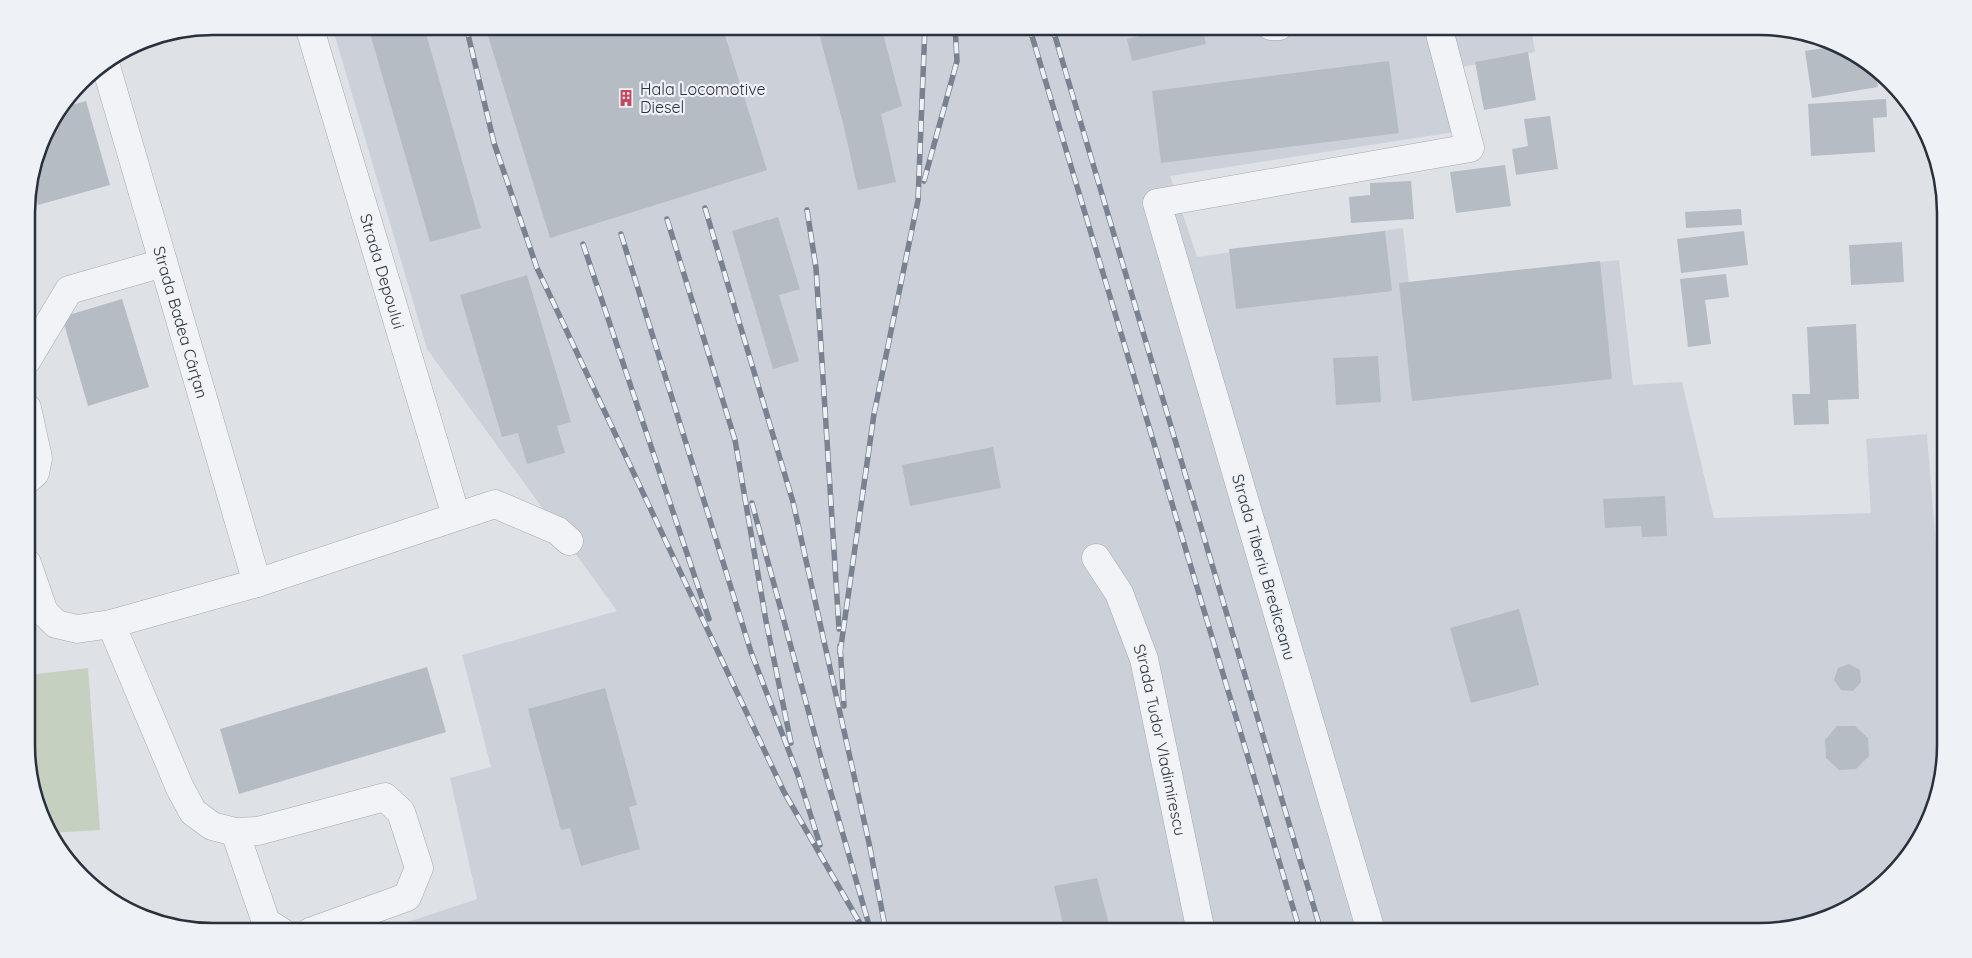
<svg xmlns="http://www.w3.org/2000/svg" width="1972" height="958" viewBox="0 0 1972 958" font-family="Quicksand,sans-serif">
<style>
.built{fill:#ccd1d9}
.green{fill:#c5d0c0}
.building{fill:#b6bcc3}
.lines{fill:none;stroke-linecap:round;stroke-linejoin:round}
.minor-casing{stroke:#a4a9b1;stroke-width:29}
.minor{stroke:#f1f3f6;stroke-width:28}
.rail-casing{stroke:#798290;stroke-width:5.5}
.rail{stroke:#eef1f5;stroke-width:4;stroke-dasharray:11;stroke-linecap:butt}
.labels{text-anchor:middle;stroke-width:4.5;stroke-linejoin:round;paint-order:stroke}
.poi-label{font-size:16px;fill:#28313d;stroke:#eef1f5;text-anchor:start}
.street-label{font-size:16px;fill:#28313d;stroke:#eef1f5}
.rim{fill:none;stroke:#28313d;stroke-width:2.5}
</style>
<rect width="100%" height="100%" fill="#dee2e7"/>
<polygon class="built" points="332,26 1531,26 1535,52 1462,67 1474,129 1170,176 1197,257 1403,228 1409,284 1619,260 1633,385 1682,382 1714,518 1871,513 1866,439 1927,434 1945,657 1946,746 1927,828 1900,868 1863,900 1820,922 1771,931 378,932 477,899 450,778 491,767 462,655 617,611 427,349"/>
<polygon class="green" points="88,668 100,830 50,833 40,816 36,800 28,675"/>
<g class="building">
<polygon points="368,26 424,26 481,228 430,242"/>
<polygon points="485,26 722,26 767,170 550,238"/>
<polygon points="817,26 881,26 902,106 881,114 896,182 858,190 843,123"/>
<polygon points="1182,26 1202,26 1206,44 1132,61 1127,39"/>
<polygon points="1831,43 1842,45 1875,68 1878,87 1812,98 1805,51 1831,47"/>
<polygon points="1528,52 1536,100 1484,110 1475,62"/>
<polygon points="1389,61 1399,133 1161,163 1152,91"/>
<polygon points="1886,99 1887,117 1873,118 1875,152 1811,156 1808,104"/>
<polygon points="86,101 110,185 38,205 31,182 45,130 62,108"/>
<polygon points="1550,116 1558,169 1516,175 1512,149 1528,146 1524,119"/>
<polygon points="1505,165 1511,206 1456,213 1450,172"/>
<polygon points="1411,181 1414,219 1351,223 1349,197 1370,195 1370,183"/>
<polygon points="1741,209 1742,225 1686,228 1685,212"/>
<polygon points="778,217 800,289 779,295 799,361 773,369 732,231"/>
<polygon points="1385,231 1392,291 1236,309 1229,249"/>
<polygon points="1744,231 1748,265 1681,273 1677,239"/>
<polygon points="1902,242 1904,282 1851,285 1849,245"/>
<polygon points="1600,261 1612,379 1412,401 1399,283"/>
<polygon points="1726,274 1729,297 1705,300 1711,344 1688,347 1680,279"/>
<polygon points="527,275 571,422 557,426 565,453 527,464 518,433 502,437 460,295"/>
<polygon points="122,299 149,387 88,406 62,317"/>
<polygon points="1856,324 1859,399 1828,400 1829,424 1794,425 1792,394 1810,394 1807,327"/>
<polygon points="1378,356 1381,402 1336,405 1333,358"/>
<polygon points="993,447 1001,488 910,506 902,465"/>
<polygon points="1665,496 1667,536 1642,537 1641,526 1605,528 1603,499"/>
<polygon points="1519,609 1539,685 1471,703 1450,628"/>
<polygon points="1849,664 1860,670 1861,682 1853,691 1841,690 1834,680 1838,668"/>
<polygon points="427,667 446,732 239,794 220,729"/>
<polygon points="605,688 637,805 629,807 640,849 581,866 570,828 561,830 528,709"/>
<polygon points="1837,726 1855,726 1868,738 1869,756 1856,769 1839,770 1826,758 1825,740"/>
<polygon points="1097,878 1111,932 1065,932 1054,886"/>
</g>
<g class="lines">
<g class="minor-casing">
<g id="minor">
<path id="s1" d="M309,26L456,516"/>
<polyline points="1271,26 1279,26"/>
<path id="s2" d="M105,63L257,583"/>
<polyline points="27,360 69,290 163,263"/>
<polyline points="27,408 38,458 35,473 27,480"/>
<path id="s3" d="M1096,558L1119,593L1144,659L1201,932"/>
<polyline points="27,563 44,612 56,624 77,629 111,624 257,583 495,504 558,531 569,541"/>
<polyline points="111,624 180,788 193,812 212,826 235,832 258,831 385,797 401,812 419,868 407,897 310,932"/>
<polyline points="235,832 266,922 282,932"/>
<polyline points="1371,931 1157,203 1470,148 1438,26"/>
</g>
</g>
<use href="#minor" class="minor"/>
<g class="rail-casing">
<g id="rail">
<polyline points="466,26 494,143 537,268 784,792 865,932"/>
<polyline points="1029,26 1300,931"/>
<polyline points="1052,26 1321,931"/>
<polyline points="924,181 957,61 955,26"/>
<polyline points="705,208 793,502 869,843 886,932"/>
<polyline points="807,210 816,268 839,629"/>
<polyline points="667,219 735,440 766,621 791,743"/>
<polyline points="621,234 751,652 798,775 820,845"/>
<polyline points="583,244 709,619"/>
<polyline points="752,503 823,765 871,932"/>
<polyline points="840,646 844,706"/>
<polyline points="840,653 874,414 918,200 925,26"/>
</g>
</g>
<use href="#rail" class="rail"/>
</g>
<defs>
<g id="building-bare" transform="scale(1.35)"><path d="M-4-6H4V6H1V3H-1V6H-4ZM-2.5-4.3h1.7v1.8h-1.7ZM.8-4.3h1.7v1.8H.8ZM-2.5-1h1.7V.8h-1.7ZM.8-1h1.7V.8H.8Z" fill="#c64962" stroke="#eef1f5" stroke-width="2.5" paint-order="stroke"/></g>
</defs>
<g fill-rule="evenodd">
<use href="#building-bare" x="626" y="98"/>
</g>
<g class="labels">
<g class="poi-label">
<text x="640" y="95">Hala Locomotive<tspan x="640" dy="18">Diesel</tspan></text>
</g>
<g class="street-label">
<text dy="6" stroke="none"><textPath href="#s1" startOffset="256">Strada Depoului</textPath></text>
<text dy="6" stroke="none"><textPath href="#s2" startOffset="270">Strada Badea Cârțan</textPath></text>
<text transform="translate(1264 567) rotate(74)" y="6">Strada Tiberiu Brediceanu</text>
<text dy="6" stroke="none"><textPath href="#s3" startOffset="195">Strada Tudor Vladimirescu</textPath></text>
</g>
</g>
<path d="M0 0H1972V958H0ZM213 35H1759A178 178 0 0 1 1937 213V745A178 178 0 0 1 1759 923H213A178 178 0 0 1 35 745V213A178 178 0 0 1 213 35Z" fill="#eef1f5" fill-rule="evenodd"/>
<path class="rim" d="M213 35H1759A178 178 0 0 1 1937 213V745A178 178 0 0 1 1759 923H213A178 178 0 0 1 35 745V213A178 178 0 0 1 213 35Z"/>
</svg>
